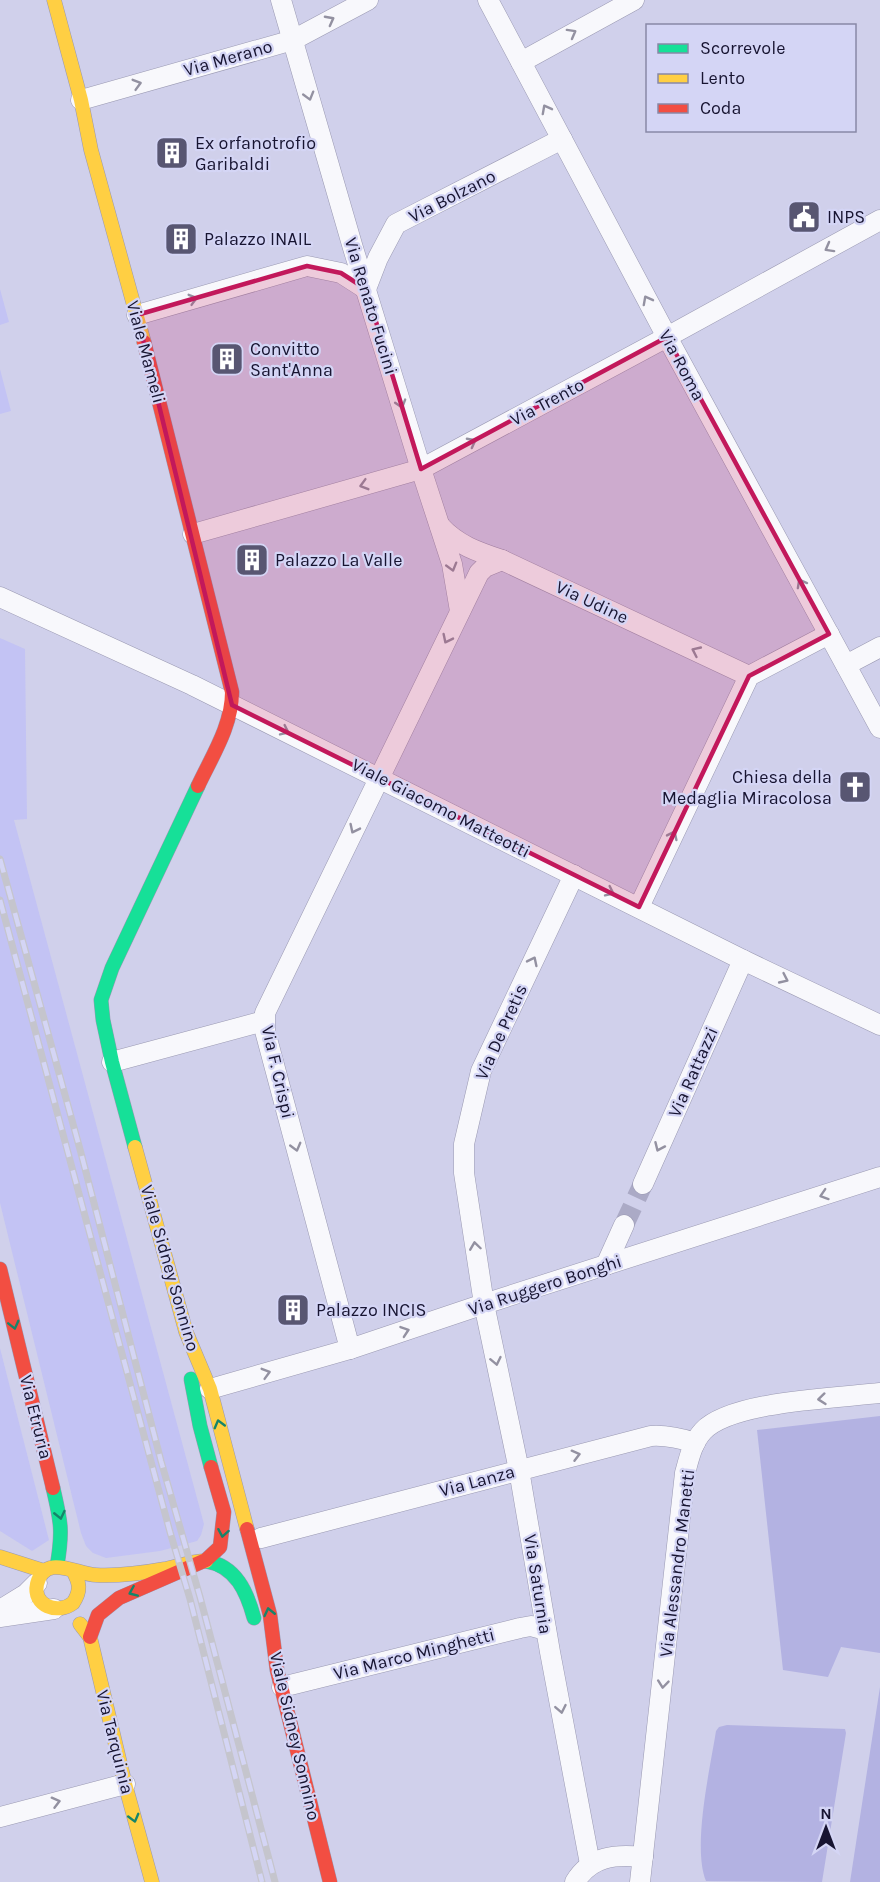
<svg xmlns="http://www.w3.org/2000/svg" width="880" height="1882" viewBox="0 0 880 1882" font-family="Karla,sans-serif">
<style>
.built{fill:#c3c3f4}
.park{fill:#b3b2e2}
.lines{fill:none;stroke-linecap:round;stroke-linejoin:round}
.street-tunnel{stroke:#abaac6;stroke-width:20;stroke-dasharray:20 10;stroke-linecap:butt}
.street-casing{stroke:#9a99b2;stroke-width:21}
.fast-casing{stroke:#9a99b2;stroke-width:15}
.slow-casing{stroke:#9a99b2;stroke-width:15}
.jam-casing{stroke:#9a99b2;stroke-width:15}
.street{stroke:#f8f8fc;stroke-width:20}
.fast{stroke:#16e098;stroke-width:14}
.slow{stroke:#ffcf43;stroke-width:14}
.jam{stroke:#f24e42;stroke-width:14}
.rail-casing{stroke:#c5c5cd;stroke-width:7}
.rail{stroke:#d4d5f5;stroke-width:4.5;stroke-dasharray:14;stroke-linecap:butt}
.oneway{stroke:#9391a1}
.oneway2{stroke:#16846a}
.marked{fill:#c2185b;fill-opacity:0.2;stroke:#c2185b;stroke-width:4.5;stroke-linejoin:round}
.labels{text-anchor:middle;stroke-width:4.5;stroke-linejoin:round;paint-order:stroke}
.street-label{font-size:18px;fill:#171431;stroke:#d4d5f5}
.poi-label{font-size:18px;fill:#171431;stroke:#d4d5f5;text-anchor:start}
</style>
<rect width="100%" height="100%" fill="#d0d0eb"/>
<g class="built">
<polygon points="0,289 9,322 0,325"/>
<polygon points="0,369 11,411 0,414"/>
<polygon points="0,638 25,649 27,819 14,820 204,1524 201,1535 197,1541 160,1551 106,1558 93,1553 86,1546 81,1533 0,1203"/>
<polygon points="0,1348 49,1540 32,1551 0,1531"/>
</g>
<g class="park">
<polygon points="880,1416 880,1653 841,1647 828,1677 783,1670 757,1430"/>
<polygon points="880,1687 880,1882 850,1882"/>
<path d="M727,1725L845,1729L846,1733L822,1882L706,1881C692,1847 710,1769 716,1731L719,1727Z"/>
</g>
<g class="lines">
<polyline class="street-tunnel" points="624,1225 643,1184"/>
<g class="street-casing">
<g id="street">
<polyline points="281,0 353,248 421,469 452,564 460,611"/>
<polyline points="488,0 667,337 880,728"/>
<polyline points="521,62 634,0"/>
<polyline points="81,100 293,40 368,0"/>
<polyline points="137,315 307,266 341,273 366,289 378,258 396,224 562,139"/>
<path d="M440,526C457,545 478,552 502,560L749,676"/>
<polyline points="193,534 421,469 667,337 880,220"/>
<polyline points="0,597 192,685 743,960 880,1025"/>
<polyline points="846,665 880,647"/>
<polyline points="574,875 481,1071 464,1144 464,1173 484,1304 519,1470 550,1652 590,1864"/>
<polyline points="639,907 749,676 829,634"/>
<polyline points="112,1062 264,1021"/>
<polyline points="643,1184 743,960"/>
<polyline points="606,1265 624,1225"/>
<polyline points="350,1349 265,1031 265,1013 479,573 485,567 502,560"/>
<polyline points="210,1389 350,1349 484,1304 880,1177"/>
<path d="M261,1538L651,1436C667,1435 680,1438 695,1443"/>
<polyline points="0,1610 26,1594 37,1583"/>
<polyline points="0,1617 54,1609"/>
<polyline points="282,1687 520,1628 531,1626 546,1630"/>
<polyline points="0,1817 125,1784"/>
<path d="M575,1882C591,1856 615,1854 643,1857"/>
<path d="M640,1882L685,1473C689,1459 692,1443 703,1431C731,1401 837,1398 880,1393"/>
</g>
</g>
<g class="fast-casing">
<g id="fast">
<polyline points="135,1147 112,1062 103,1020 101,1000 112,968 198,786"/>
<polyline points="191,1379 200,1426 211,1467"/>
<path d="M53,1488C61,1522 63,1531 57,1566"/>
<path d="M206,1561C236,1566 247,1592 254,1618"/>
</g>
</g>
<g class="slow-casing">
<g id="slow">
<polyline points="54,0 81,100 91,150 144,342"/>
<polyline points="135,1147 186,1332 210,1389 247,1529"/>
<polyline points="0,1557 44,1571"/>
<path d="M73,1571C80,1583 81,1591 73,1603C58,1615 32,1606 37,1584C45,1553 76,1574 96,1575C119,1576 143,1573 165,1569C179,1566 192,1561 206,1561"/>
<polyline points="80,1624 90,1637 125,1784 152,1882"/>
</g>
</g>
<g class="jam-casing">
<g id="jam">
<path d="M144,342L232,692C232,726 212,756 198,786"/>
<polyline points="0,1269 53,1488"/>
<polyline points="247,1529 270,1615 277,1670 330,1882"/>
<polyline points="90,1637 98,1615 119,1598 206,1560 220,1547 224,1512 211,1467"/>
</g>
</g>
<use href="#street" class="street"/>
<use href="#fast" class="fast"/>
<use href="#slow" class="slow"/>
<use href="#jam" class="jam"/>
<g class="rail-casing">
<g id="rail">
<polyline points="0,859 81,1153 161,1461 200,1597 275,1882"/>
<polyline points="0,900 170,1532 190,1599 262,1882"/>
</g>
</g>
<use href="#rail" class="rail"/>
</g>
<defs><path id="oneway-chevron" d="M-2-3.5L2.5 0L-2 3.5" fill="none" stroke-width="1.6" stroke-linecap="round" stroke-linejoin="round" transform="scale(1.5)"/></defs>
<g class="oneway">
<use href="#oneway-chevron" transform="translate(330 20) rotate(-28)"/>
<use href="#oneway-chevron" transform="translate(572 33) rotate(-29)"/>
<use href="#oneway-chevron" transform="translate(137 84) rotate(-16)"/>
<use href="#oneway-chevron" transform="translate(309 96) rotate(74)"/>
<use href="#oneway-chevron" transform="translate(546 109) rotate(-118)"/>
<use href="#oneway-chevron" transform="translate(829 248) rotate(151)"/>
<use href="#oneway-chevron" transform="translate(193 299) rotate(-16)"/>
<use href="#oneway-chevron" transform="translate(647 300) rotate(-118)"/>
<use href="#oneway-chevron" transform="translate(401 404) rotate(73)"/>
<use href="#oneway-chevron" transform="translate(472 442) rotate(-28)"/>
<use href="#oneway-chevron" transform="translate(364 485) rotate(164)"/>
<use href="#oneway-chevron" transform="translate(452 567) rotate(74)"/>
<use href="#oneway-chevron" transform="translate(801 583) rotate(-119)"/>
<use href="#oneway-chevron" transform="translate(447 639) rotate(116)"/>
<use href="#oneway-chevron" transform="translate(696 651) rotate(-155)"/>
<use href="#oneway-chevron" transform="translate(285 731) rotate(26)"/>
<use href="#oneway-chevron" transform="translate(354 829) rotate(116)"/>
<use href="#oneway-chevron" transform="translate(673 835) rotate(-64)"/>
<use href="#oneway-chevron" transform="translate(610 892) rotate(26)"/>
<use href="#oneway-chevron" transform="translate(533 961) rotate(-64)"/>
<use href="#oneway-chevron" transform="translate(784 979) rotate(25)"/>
<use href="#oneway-chevron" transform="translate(296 1147) rotate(75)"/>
<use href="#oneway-chevron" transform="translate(659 1147) rotate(114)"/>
<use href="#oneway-chevron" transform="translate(824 1195) rotate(162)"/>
<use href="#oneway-chevron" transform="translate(475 1246) rotate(-98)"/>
<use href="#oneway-chevron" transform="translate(405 1331) rotate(-19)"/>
<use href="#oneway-chevron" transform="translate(496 1361) rotate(78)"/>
<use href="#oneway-chevron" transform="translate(266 1373) rotate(-16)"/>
<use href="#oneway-chevron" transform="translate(822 1399) rotate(174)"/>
<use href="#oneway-chevron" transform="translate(576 1455) rotate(-15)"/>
<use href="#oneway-chevron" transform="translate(663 1684) rotate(96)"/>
<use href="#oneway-chevron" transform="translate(561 1709) rotate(79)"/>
<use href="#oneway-chevron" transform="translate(56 1802) rotate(-15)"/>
</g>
<g class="oneway2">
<use href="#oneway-chevron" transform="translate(14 1325) rotate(76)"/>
<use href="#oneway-chevron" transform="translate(219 1424) rotate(-105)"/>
<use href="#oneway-chevron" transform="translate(60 1515) rotate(77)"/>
<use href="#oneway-chevron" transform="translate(223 1533) rotate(100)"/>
<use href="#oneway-chevron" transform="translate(133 1592) rotate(157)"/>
<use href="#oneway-chevron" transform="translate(269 1612) rotate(-103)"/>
<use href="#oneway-chevron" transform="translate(134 1818) rotate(75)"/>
</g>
<path class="marked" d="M307,266L341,273L366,289L421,469L667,337L829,634L749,676L639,907L232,705L137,315Z"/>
<defs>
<g id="building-square" transform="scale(1.725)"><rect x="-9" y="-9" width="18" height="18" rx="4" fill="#585672" stroke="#d4d5f5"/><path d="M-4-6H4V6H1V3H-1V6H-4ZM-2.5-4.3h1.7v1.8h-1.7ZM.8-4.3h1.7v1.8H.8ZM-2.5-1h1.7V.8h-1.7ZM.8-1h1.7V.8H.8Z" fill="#fff"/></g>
<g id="civic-square" transform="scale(1.725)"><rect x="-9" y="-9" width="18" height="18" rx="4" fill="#585672" stroke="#d4d5f5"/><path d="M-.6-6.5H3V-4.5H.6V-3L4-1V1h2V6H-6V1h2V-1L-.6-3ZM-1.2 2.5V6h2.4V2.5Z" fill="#fff"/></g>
<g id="church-square" transform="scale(1.725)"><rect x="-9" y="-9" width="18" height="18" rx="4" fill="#585672" stroke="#d4d5f5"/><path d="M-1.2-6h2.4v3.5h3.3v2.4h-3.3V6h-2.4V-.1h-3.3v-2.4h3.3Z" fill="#fff"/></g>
</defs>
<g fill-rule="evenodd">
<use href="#building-square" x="172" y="153"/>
<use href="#civic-square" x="804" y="217"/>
<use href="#building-square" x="181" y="239"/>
<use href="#building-square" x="227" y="359"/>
<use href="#building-square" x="252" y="560"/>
<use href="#church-square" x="855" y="787"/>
<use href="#building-square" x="293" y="1310"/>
</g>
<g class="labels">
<g class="street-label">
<text transform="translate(228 58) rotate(-16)" y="6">Via Merano</text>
<text transform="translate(452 196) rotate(-27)" y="6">Via Bolzano</text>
<text transform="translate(371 306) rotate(73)" y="6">Via Renato Fucini</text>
<text transform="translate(146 352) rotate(75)" y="6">Viale Mameli</text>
<text transform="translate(682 365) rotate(62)" y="6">Via Roma</text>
<text transform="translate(547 402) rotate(-28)" y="6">Via Trento</text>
<text transform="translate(592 602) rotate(25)" y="6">Via Udine</text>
<text transform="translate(441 808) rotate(27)" y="6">Viale Giacomo Matteotti</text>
<text transform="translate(501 1032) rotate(-66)" y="6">Via De Pretis</text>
<text transform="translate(278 1072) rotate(77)" y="6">Via F. Crispi</text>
<text transform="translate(693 1072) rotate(-66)" y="6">Via Rattazzi</text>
<text transform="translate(170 1268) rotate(74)" y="6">Viale Sidney Sonnino</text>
<text transform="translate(545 1285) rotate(-18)" y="6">Via Ruggero Bonghi</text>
<text transform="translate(36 1417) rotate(76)" y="6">Via Etruria</text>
<text transform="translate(477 1481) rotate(-15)" y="6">Via Lanza</text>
<text transform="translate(677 1563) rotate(-83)" y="6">Via Alessandro Manetti</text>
<text transform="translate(538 1584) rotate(81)" y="6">Via Saturnia</text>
<text transform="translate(414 1654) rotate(-14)" y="6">Via Marco Minghetti</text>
<text transform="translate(295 1736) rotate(77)" y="6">Viale Sidney Sonnino</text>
<text transform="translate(115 1742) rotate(76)" y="6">Via Tarquinia</text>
</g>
<g class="poi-label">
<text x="195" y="149">Ex orfanotrofio<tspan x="195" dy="21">Garibaldi</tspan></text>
<text x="827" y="223">INPS</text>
<text x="204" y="245">Palazzo INAIL</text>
<text x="250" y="355">Convitto<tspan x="250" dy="21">Sant'Anna</tspan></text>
<text x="275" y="566">Palazzo La Valle</text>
<text x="832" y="783" text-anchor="end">Chiesa della<tspan x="832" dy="21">Medaglia Miracolosa</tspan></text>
<text x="316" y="1316">Palazzo INCIS</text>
</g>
</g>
<rect x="646" y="24" width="210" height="108" fill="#d4d5f5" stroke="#8888a7" stroke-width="1.5"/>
<rect x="658" y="44" width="30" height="9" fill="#16e098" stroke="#8888a7" stroke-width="1.5"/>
<text x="700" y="54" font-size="18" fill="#171431">Scorrevole</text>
<rect x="658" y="74" width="30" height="9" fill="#ffcf43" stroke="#8888a7" stroke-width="1.5"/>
<text x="700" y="84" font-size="18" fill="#171431">Lento</text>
<rect x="658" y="104" width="30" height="9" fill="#f24e42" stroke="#8888a7" stroke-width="1.5"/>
<text x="700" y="114" font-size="18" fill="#171431">Coda</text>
<g transform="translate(826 1828)" stroke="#d4d5f5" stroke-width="4.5" paint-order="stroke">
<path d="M0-4.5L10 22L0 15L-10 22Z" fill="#171431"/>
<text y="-9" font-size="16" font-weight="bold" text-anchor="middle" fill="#171431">N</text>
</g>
</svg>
